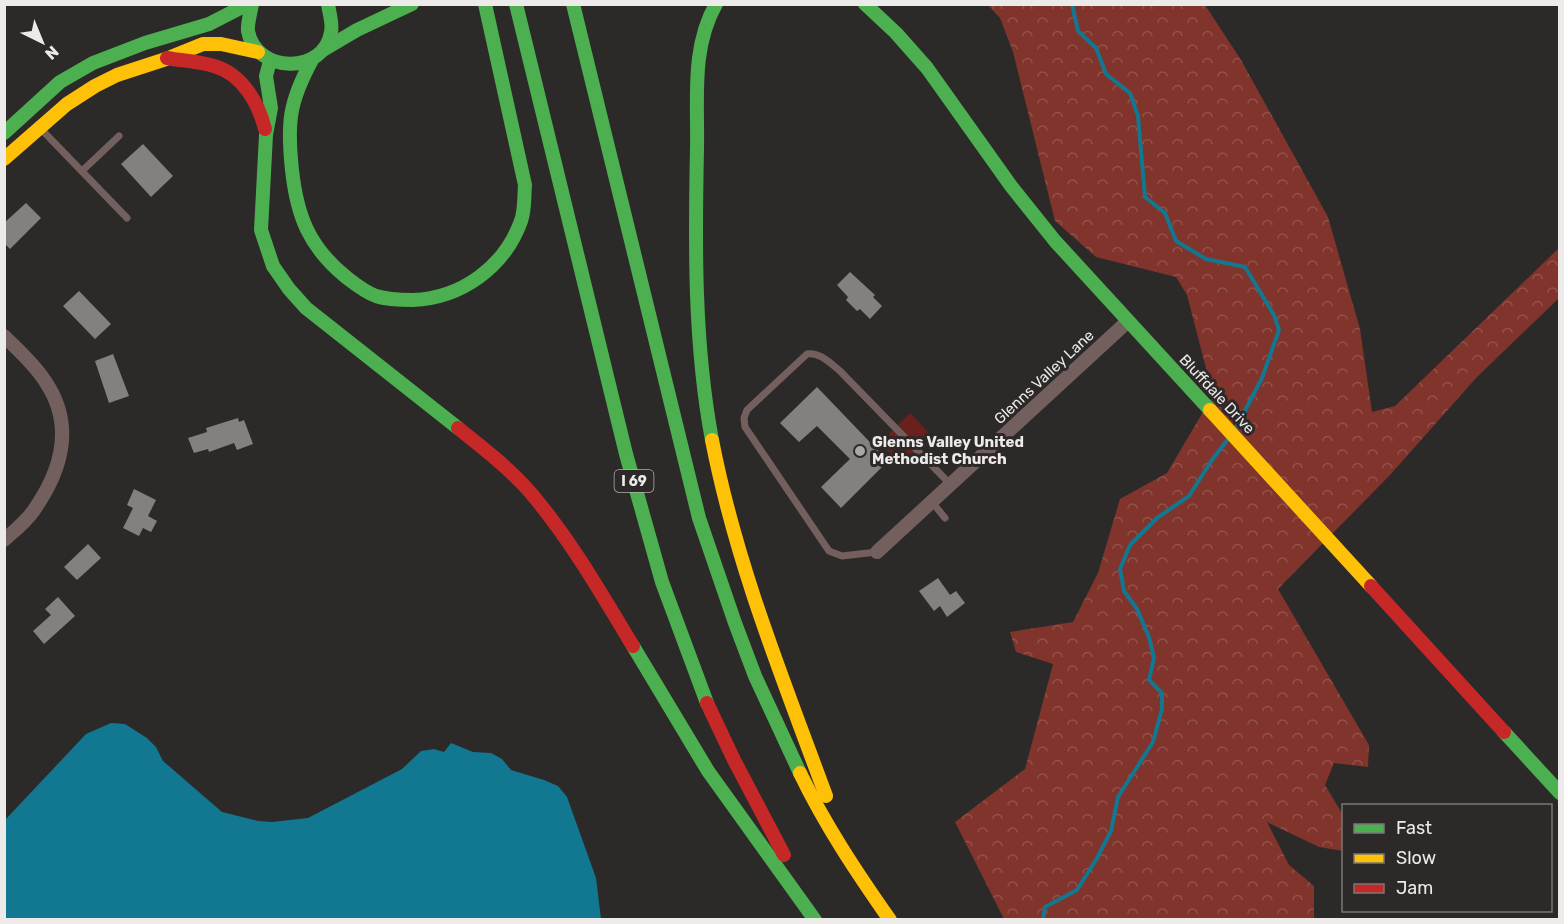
<svg xmlns="http://www.w3.org/2000/svg" width="1564" height="924" viewBox="0 0 1564 924" font-family="Rubik,sans-serif">
<style>
.green{fill:#6a201b}
.forest{fill:url(#forest-crowns)}
.water{fill:#127790}
.lines{fill:none;stroke-linecap:round;stroke-linejoin:round}
.stream{stroke:#127790;stroke-width:4}
.building{fill:#828180}
.lane{stroke:#73605e;stroke-width:7}
.street{stroke:#73605e;stroke-width:14}
.fast{stroke:#4caf50;stroke-width:14}
.slow{stroke:#ffc107;stroke-width:14}
.jam{stroke:#c62828;stroke-width:14}
.poi-dot{fill:#a9a7a6;stroke:#2c2928;stroke-width:2}
.labels{text-anchor:middle;stroke-width:6;stroke-linejoin:round;paint-order:stroke}
.shield{fill:#2c2928;stroke:#b3b1b0;stroke-width:1.5}
.shield-label{font-size:14px;font-weight:bold;fill:#edebea}
.street-label{font-size:15px;fill:#edebea;stroke:#2c2928}
.poi-label{font-size:15px;font-weight:bold;fill:#edebea;stroke:#2c2928;text-anchor:start}
</style>
<defs>
<pattern id="forest-crowns" width="20" height="18" patternUnits="userSpaceOnUse" patternTransform="scale(1.5)"><rect width="20" height="18" fill="#80342c"/><path d="M2 6a3 3 0 1 1 6 0M12 15a3 3 0 1 1 6 0" fill="none" stroke="#92524b"/></pattern>
</defs>
<rect width="100%" height="100%" fill="#2b2a29"/>
<polygon class="green" points="910,413 931,435 901,465 880,443"/>
<polygon class="forest" points="988,5 1205,5 1241,60 1328,217 1360,329 1372,412 1395,406 1559,248 1559,298 1476,378 1390,475 1278,589 1369,745 1368,767 1334,763 1325,785 1343,815 1343,851 1319,847 1267,822 1289,865 1314,886 1314,919 1004,919 955,822 1025,769 1053,664 1016,652 1010,632 1073,622 1098,573 1120,499 1167,473 1213,395 1187,295 1176,277 1096,257 1055,221 1013,52 1000,18"/>
<polygon class="water" points="111,723 125,724 147,738 156,747 163,761 222,812 258,821 272,822 308,818 402,769 421,751 434,749 444,752 451,743 473,752 491,753 502,759 511,770 544,780 558,786 567,797 596,878 601,919 5,919 5,820 86,734"/>
<g class="lines">
<g class="stream">
<polyline points="1072,4 1078,31 1096,48 1106,74 1130,93 1138,116 1145,197 1165,213 1176,241 1206,259 1245,267 1274,315 1279,330 1262,378 1236,428"/>
<polyline points="1043,920 1045,907 1077,890 1097,858 1111,831 1118,797 1153,742 1162,709 1162,693 1149,680 1154,658 1149,637 1137,609 1124,591 1120,569 1130,545 1157,518 1189,496 1212,460 1228,439"/>
</g>
</g>
<g class="building">
<polygon points="143,144 173,176 151,197 121,164"/>
<polygon points="26,203 41,218 10,249 4,243 4,223"/>
<polygon points="850,272 875,295 873,297 882,306 870,319 860,309 857,311 846,300 848,297 837,285"/>
<polygon points="79,291 111,324 95,339 63,306"/>
<polygon points="113,354 129,396 109,403 95,361"/>
<polygon points="817,387 888,461 841,508 821,487 850,459 817,426 799,442 780,423"/>
<polygon points="238,418 239,422 244,420 253,444 237,450 234,443 209,452 208,449 194,453 188,438 207,432 206,428"/>
<polygon points="134,489 156,500 148,516 157,521 151,532 143,528 139,536 123,528 133,508 127,505"/>
<polygon points="88,544 101,558 77,580 64,567"/>
<polygon points="938,578 950,595 956,591 965,603 947,617 940,606 934,611 919,591"/>
<polygon points="58,597 75,616 44,644 33,631 51,615 45,609"/>
</g>
<g class="lines">
<g class="lane">
<polyline points="41,129 127,218"/>
<polyline points="82,171 119,136"/>
<polyline points="932,502 945,518"/>
<path d="M877,552L842,556L829,551L745,427L744,418L747,410L807,354C820,352 830,363 840,371L951,485"/>
</g>
<g class="street">
<path d="M4,336C18,350 34,364 45,381C75,425 62,470 34,510C26,522 14,531 4,540"/>
<polyline points="877,552 1127,322"/>
</g>
<g class="fast">
<path d="M252,4C251,12 247,23 248,31C256,74 324,75 331,32C333,24 329,12 328,4"/>
<polyline points="516,4 626,454 662,582 707,703"/>
<polyline points="573,4 699,518 735,623 755,676 800,773"/>
<polyline points="865,4 896,33 927,68 1011,186 1055,241 1210,410"/>
<polyline points="323,50 357,30 412,4"/>
<path d="M312,60C289,102 287,123 292,170C297,216 309,247 346,277C355,284 365,292 376,296C388,300 401,300 413,300C461,298 504,268 521,221C525,210 524,197 525,185L485,4"/>
<polyline points="270,61 266,76 271,108 266,135 261,230 273,266 289,289 306,308 458,428"/>
<polyline points="4,133 60,82 93,63 145,43 209,24 248,4"/>
<path d="M712,440C694,344 695,245 697,148C698,99 691,48 716,4"/>
<polyline points="633,646 708,771 815,920"/>
<polyline points="1504,732 1560,793"/>
</g>
<g class="slow">
<polyline points="4,159 67,104 95,86 117,75 166,59 203,44 221,44 258,52"/>
<polyline points="1210,410 1371,586"/>
<path d="M712,440C736,564 783,679 826,796"/>
<path d="M800,773C825,825 857,873 890,920"/>
</g>
<g class="jam">
<path d="M167,58C183,61 199,61 214,66C242,74 258,102 265,129"/>
<path d="M458,428C483,448 509,468 530,492C570,539 601,593 633,646"/>
<polyline points="1371,586 1504,732"/>
<polyline points="707,703 734,760 784,855"/>
</g>
</g>
<circle class="poi-dot" cx="860" cy="451" r="6"/>
<g class="labels">
<rect class="shield" x="614.5" y="470" width="39" height="22" rx="4.5"/>
<g class="shield-label">
<text x="634" y="486">I 69</text>
</g>
<g class="street-label">
<text transform="translate(1044 377) rotate(-43)" y="5">Glenns Valley Lane</text>
<text transform="translate(1217 394) rotate(47)" y="5">Bluffdale Drive</text>
</g>
<g class="poi-label">
<text x="872" y="447">Glenns Valley United<tspan x="872" dy="17">Methodist Church</tspan></text>
</g>
</g>
<rect width="1564" height="924" fill="none" stroke="#edebea" stroke-width="12"/>
<rect x="1342" y="804" width="210" height="108" fill="#2c2928" stroke="#797776" stroke-width="1.5"/>
<rect x="1354" y="824" width="30" height="9" fill="#4caf50" stroke="#797776" stroke-width="1.5"/>
<text x="1396" y="834" font-size="18" fill="#edebea">Fast</text>
<rect x="1354" y="854" width="30" height="9" fill="#ffc107" stroke="#797776" stroke-width="1.5"/>
<text x="1396" y="864" font-size="18" fill="#edebea">Slow</text>
<rect x="1354" y="884" width="30" height="9" fill="#c62828" stroke="#797776" stroke-width="1.5"/>
<text x="1396" y="894" font-size="18" fill="#edebea">Jam</text>
<g transform="translate(42 42) rotate(137)" stroke="#2c2928" stroke-width="4.5" paint-order="stroke">
<path d="M0-4.5L10 22L0 15L-10 22Z" fill="#edebea"/>
<text y="-9" font-size="16" font-weight="bold" text-anchor="middle" fill="#edebea">N</text>
</g>
</svg>
